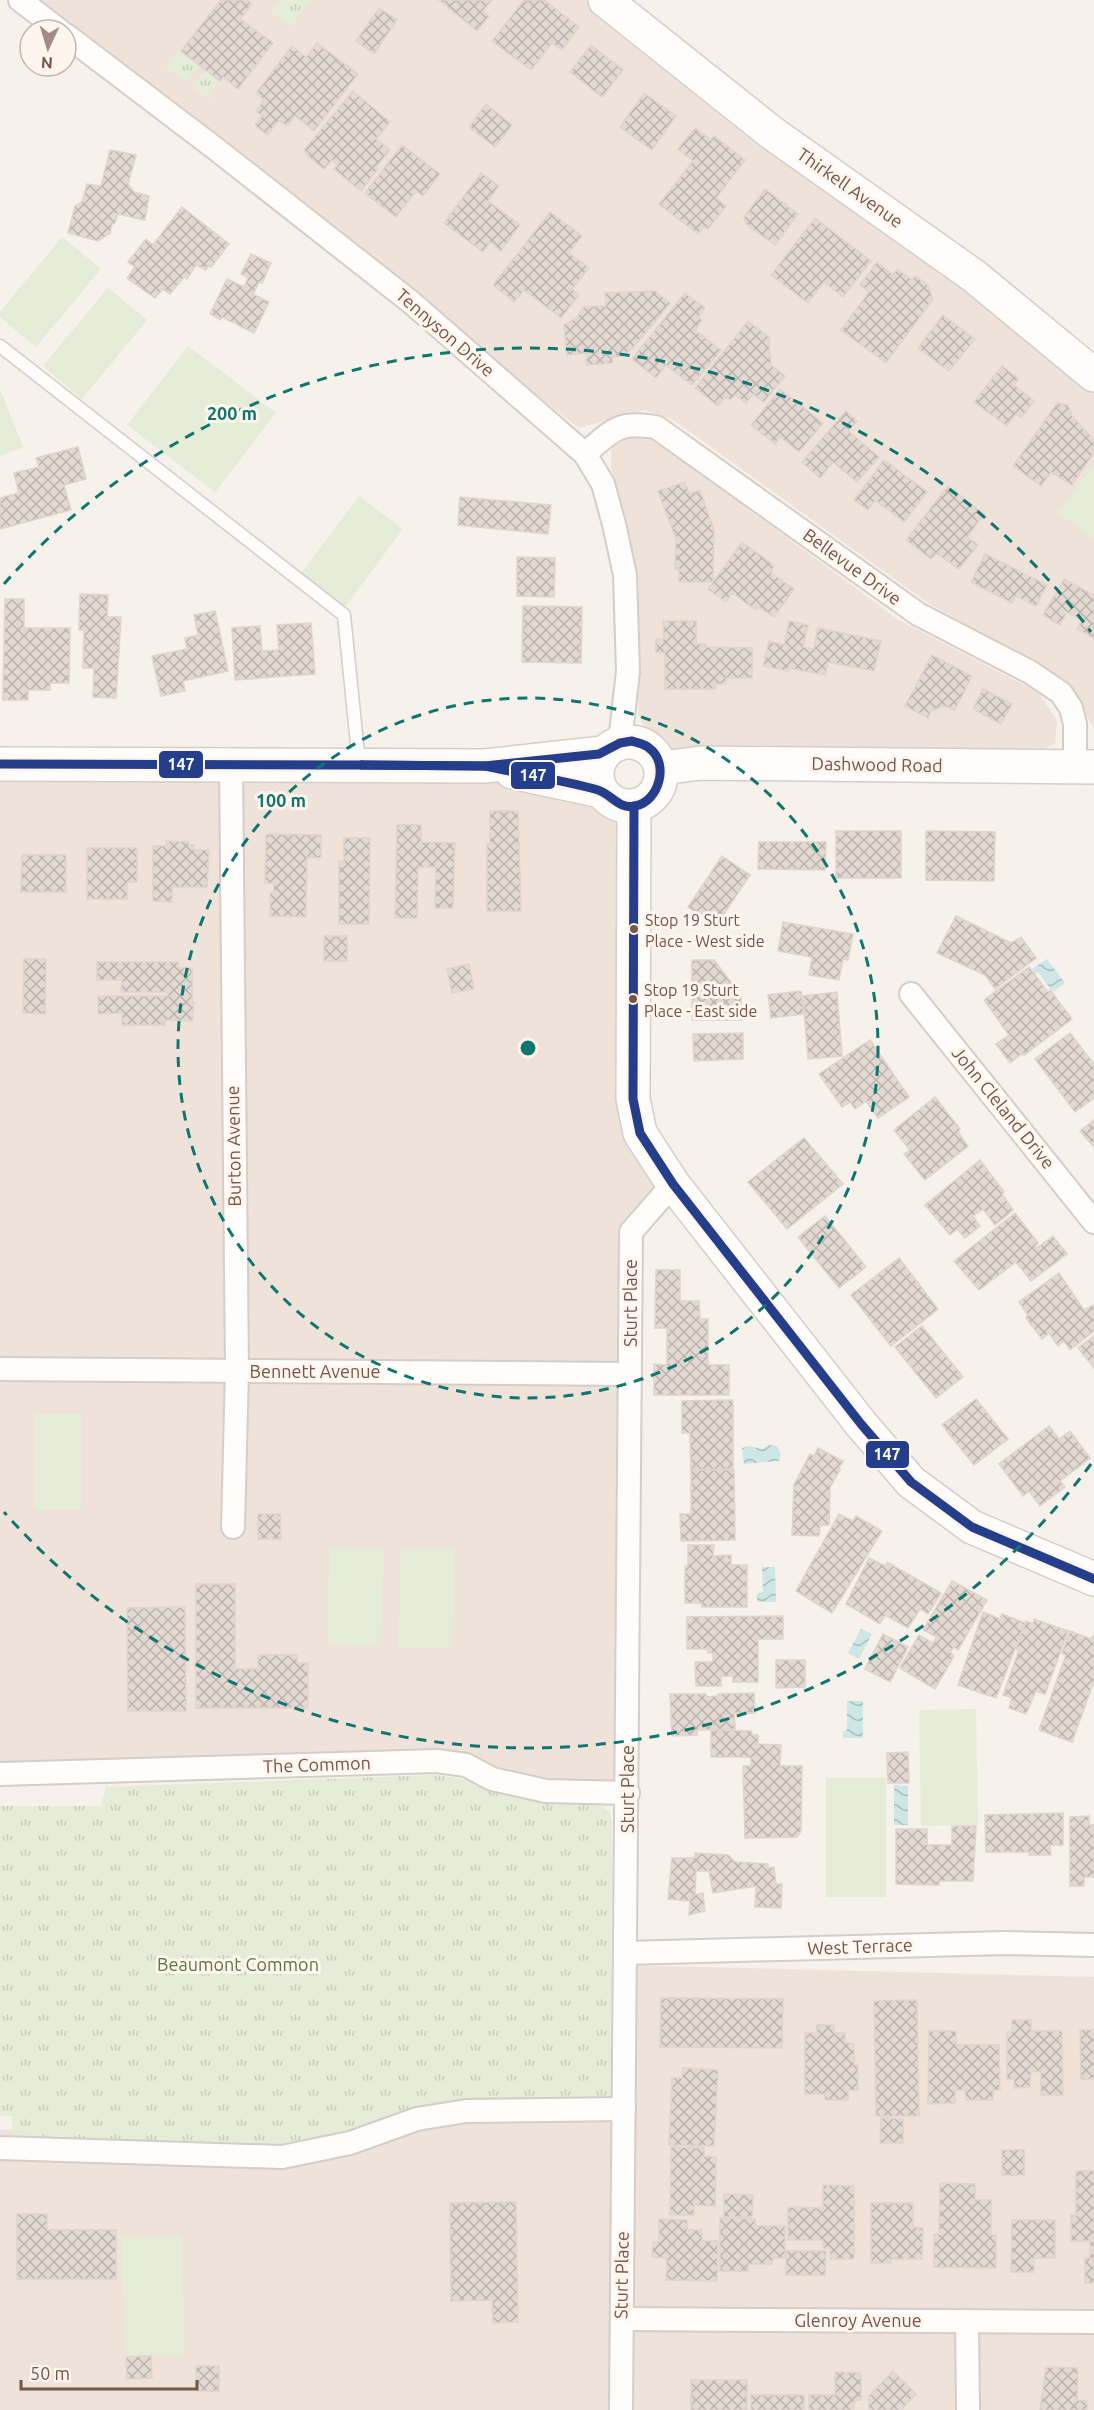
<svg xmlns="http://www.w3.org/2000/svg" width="1094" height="2410" viewBox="0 0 1094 2410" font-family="Ubuntu,sans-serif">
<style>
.residential{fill:#efe3d9}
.grass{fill:url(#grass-tufts)}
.garden{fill:#e5ecd7}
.water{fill:url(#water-waves)}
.building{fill:url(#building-cross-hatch);stroke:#dfd4ce;stroke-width:1.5}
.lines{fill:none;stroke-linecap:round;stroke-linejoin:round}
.lane-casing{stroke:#d5cdc8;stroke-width:15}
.street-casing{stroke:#d5cdc8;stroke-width:26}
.secondary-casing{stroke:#d6cdc8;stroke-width:36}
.lane{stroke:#fefdfc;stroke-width:12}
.street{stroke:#fefdfc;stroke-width:22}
.secondary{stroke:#fefdfc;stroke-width:33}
.bus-1-casing{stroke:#fef6ed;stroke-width:14}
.bus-1{stroke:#243e8c;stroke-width:9}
.ring{fill:none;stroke:#0f766e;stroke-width:3;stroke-dasharray:10 8}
.bus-dot{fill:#74564c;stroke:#fef6ed;stroke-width:2}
.labels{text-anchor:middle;stroke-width:6;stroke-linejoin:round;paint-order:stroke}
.bus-label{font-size:16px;fill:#74564c;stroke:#fef6ed;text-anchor:start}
.street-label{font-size:18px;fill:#74564c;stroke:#fef6ed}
.park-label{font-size:18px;fill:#5a7845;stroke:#fef6ed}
.centre{fill:#0f766e;stroke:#fef6ed;stroke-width:3}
.ring-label{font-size:18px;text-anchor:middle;font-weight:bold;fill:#0f766e;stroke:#fef6ed;stroke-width:6;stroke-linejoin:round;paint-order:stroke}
.line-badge{stroke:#fef6ed;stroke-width:2}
.badge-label{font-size:16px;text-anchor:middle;font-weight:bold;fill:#fff}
</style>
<defs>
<pattern id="grass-tufts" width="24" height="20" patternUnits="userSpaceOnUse" patternTransform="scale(1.5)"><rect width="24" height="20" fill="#e5ecd7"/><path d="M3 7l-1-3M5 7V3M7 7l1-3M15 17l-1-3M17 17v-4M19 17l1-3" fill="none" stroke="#c8ccba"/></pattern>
<pattern id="water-waves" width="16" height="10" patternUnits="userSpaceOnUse" patternTransform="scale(1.5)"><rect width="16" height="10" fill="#cde6e6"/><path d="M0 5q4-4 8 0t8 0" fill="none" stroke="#abbdbd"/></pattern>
<pattern id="building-cross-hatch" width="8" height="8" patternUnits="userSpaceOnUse" patternTransform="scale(1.5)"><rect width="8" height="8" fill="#e3d9d3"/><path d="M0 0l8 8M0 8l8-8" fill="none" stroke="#bdb3ad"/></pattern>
</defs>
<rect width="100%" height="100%" fill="#f6f1eb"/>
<g class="residential">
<polygon points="35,0 609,0 1094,383 1094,729 1071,685 928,603 672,419 644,410 579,428"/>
<polygon points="648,435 899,620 1038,692 1057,720 1055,744 1038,751 731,745 711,757 672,753 648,734 638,713 639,582 611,467 611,450 621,439"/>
<polygon points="0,764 485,766 608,799 625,806 633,1099 673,1184 631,1232 628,1793 546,1791 466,1765 0,1774"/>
<polygon points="626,1965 1094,1977 1094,2410 0,2410 0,2130 624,2109"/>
</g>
<g class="grass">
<polygon points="281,0 312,0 290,27 271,12"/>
<polygon points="178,49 200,65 186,82 165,66"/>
<polygon points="206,71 218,79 209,100 192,86"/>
<polygon points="436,1775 465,1779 486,1791 548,1802 594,1803 603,1807 610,1814 612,1823 611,2105 421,2108 341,2133 304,2142 241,2148 12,2135 12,2116 0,2116 0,1806 101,1806 106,1787"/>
</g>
<g class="garden">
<polygon points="62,237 101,269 36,347 0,317 0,312"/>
<polygon points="108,288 147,320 82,399 43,366"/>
<polygon points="188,346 276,413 215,492 127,425"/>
<polygon points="0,389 23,447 0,456"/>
<polygon points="1094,464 1094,539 1058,513"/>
<polygon points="359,496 403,529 344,608 300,575"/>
<rect x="35" y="1414" width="46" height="96"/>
<polygon points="330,1547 384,1549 380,1646 327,1645"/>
<polygon points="401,1548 455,1549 452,1649 398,1648"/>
<polygon points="976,1709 978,1825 921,1826 919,1710"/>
<rect x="826" y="1778" width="60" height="119"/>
<polygon points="181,2236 185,2355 125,2355 121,2238"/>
</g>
<g class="water">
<polygon points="1047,959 1065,983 1053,992 1038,972 1035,974 1032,969"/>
<polygon points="769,1445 777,1446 781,1455 779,1461 744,1464 742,1448 749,1446 762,1449"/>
<polygon points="762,1567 775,1567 776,1602 757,1602 757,1593 763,1592"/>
<polygon points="861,1629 872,1634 859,1659 848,1653"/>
<polygon points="847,1701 863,1701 863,1738 843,1738 843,1732 847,1730"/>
<polygon points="894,1785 908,1786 908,1825 894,1825"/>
</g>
<g class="building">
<polygon points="221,0 247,0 252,4 240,19 273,43 238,89 223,77 220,81 181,51"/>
<polygon points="439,0 492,0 483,11 489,16 477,31"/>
<polygon points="524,0 544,0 579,27 562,50 552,43 531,70 492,41"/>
<polygon points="379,8 397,20 374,54 356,41"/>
<polygon points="317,43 358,74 314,131 295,116 287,126 279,120 267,135 255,125 262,116 256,111 264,100 256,93 292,46 306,57"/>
<polygon points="591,45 623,70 602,97 570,72"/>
<polygon points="353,91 390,122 376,139 390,150 375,168 378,169 361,191 334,169 338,165 332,160 324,169 306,155 308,153 304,150"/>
<polygon points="644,93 676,116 652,150 620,127"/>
<polygon points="486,104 512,125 495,147 469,127"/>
<polygon points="695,128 711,140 714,136 745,160 716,198 726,206 708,229 704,226 698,234 659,204 693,161 678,149"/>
<polygon points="402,145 440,174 423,196 416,191 396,217 365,193"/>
<polygon points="110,150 136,155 128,184 134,192 149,196 145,220 118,214 115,223 112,224 110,233 98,241 68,233 75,206 82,202 87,184 101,186"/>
<polygon points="481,173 499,186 488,201 520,225 501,251 490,242 483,252 444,223"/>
<polygon points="765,189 798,214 775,245 746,224 744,217"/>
<polygon points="182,207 229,244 211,267 208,266 206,270 196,265 187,279 184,277 170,294 163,289 155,298 127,278 135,267 128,262 146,239 153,245"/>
<polygon points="550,212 582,236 569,253 589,268 572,289 579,295 561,318 524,290 514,302 493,285"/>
<polygon points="815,218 871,261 843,297 824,282 808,303 771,275"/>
<polygon points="251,254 271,263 262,283 259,282 253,294 269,302 254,333 222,317 221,320 210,314 227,279 244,287 248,278 241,274"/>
<polygon points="877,262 893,275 897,269 911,279 916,276 928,286 933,299 886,363 841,330 869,292 860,285"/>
<polygon points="655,291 670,303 633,348 623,356 612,357 613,363 587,365 586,353 567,355 564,325 576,318 584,307 606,306 605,293"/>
<polygon points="685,293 705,308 698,317 702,320 695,330 721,350 692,385 666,365 656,378 632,359"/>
<polygon points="943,315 975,339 949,371 918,348"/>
<polygon points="748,321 770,338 769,345 771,365 785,376 764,402 753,394 746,403 735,395 730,400 725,397 718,406 695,388"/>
<polygon points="1002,366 1019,379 1014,385 1034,401 1021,418 1016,414 1007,426 974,402"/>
<polygon points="780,389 823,423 799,452 780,437 775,444 751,425"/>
<polygon points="1057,403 1068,405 1072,416 1094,440 1094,453 1072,485 1051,472 1041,486 1013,466"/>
<polygon points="846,411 857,421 848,431 879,457 857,482 833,462 820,478 802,462"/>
<polygon points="78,447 86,479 64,485 71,510 0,529 0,498 19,493 14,473 39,467 36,458"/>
<polygon points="884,460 927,492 904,522 875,500 868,510 854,500"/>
<polygon points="685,482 689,494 700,490 714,530 713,582 679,582 679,569 675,569 676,539 658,491"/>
<polygon points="948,486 984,514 967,537 978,545 959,569 936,553 931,559 906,540"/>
<polygon points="460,497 551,505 548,534 458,525"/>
<polygon points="742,542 774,565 771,573 794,589 774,617 759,607 756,610 732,593 726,602 708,589"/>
<polygon points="985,554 1047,585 1036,606 1016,596 1012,603 971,582"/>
<polygon points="517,557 555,558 554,597 517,596"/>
<polygon points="1064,579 1094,595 1094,638 1077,629 1082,620 1067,612 1060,625 1043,615"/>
<polygon points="80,594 108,595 107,617 121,617 116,698 93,697 94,668 83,668 84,630 79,630"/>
<polygon points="5,599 24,599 24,628 70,628 69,683 50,683 50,690 28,690 28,700 3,700"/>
<polygon points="523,606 582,607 581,663 522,662"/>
<polygon points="215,611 228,671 183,681 185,691 161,696 152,656 187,649 185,638 198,635 194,615"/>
<polygon points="663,621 696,621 696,644 705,644 705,647 752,648 752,678 726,678 726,684 715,684 715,689 665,689 665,653 656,652 656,639 664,639"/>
<polygon points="789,621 808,625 803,647 814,649 818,628 881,641 874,671 828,662 825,675 788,668 788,671 763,666 769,641 784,645"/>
<polygon points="311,623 315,674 235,680 232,628 260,626 262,651 279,650 277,625"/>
<polygon points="932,655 972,676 955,710 944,706 931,711 928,718 905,706"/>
<polygon points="983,689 1012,704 1001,724 973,709"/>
<polygon points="490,811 518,811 521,911 487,911 487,844 490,844"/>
<polygon points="397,825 421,825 421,842 455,843 453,908 435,908 436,867 418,867 417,918 395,918"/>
<rect x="836" y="831" width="65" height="47"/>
<polygon points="926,831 995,832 994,881 926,880"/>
<polygon points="266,834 321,835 321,858 307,857 306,917 270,916 270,893 274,892 274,883 265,883"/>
<polygon points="344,838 370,838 369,924 339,924 339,861 344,862"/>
<polygon points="166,841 188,842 189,845 194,845 194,850 209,850 207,887 172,887 172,902 153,901 153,846 166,846"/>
<polygon points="759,842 826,842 825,870 758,869"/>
<polygon points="87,848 137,848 137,882 127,882 127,899 87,899"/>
<polygon points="22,855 66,855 66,892 21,892"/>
<polygon points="722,856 750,875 716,926 688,907"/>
<polygon points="956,916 1011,943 1021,937 1036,958 995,989 985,975 937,953"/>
<polygon points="783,922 853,934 848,960 843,959 839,980 809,975 812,957 778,951"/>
<rect x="324" y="936" width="23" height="25"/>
<polygon points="24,959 46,959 45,1014 23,1013"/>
<polygon points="692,960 714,960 741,995 742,1020 692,1020"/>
<polygon points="97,962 178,962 179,968 192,968 192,1002 194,1002 192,1021 165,1020 165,1025 122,1025 122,1013 98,1014 98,996 168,996 168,992 121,992 122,980 97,980"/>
<polygon points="469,964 474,989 452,993 447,969"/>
<polygon points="1029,967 1048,992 1050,990 1072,1019 1024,1055 1023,1053 1010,1063 996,1044 1009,1035 984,1000"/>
<polygon points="801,991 804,1014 771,1018 768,995"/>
<polygon points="837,992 842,1056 808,1059 803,996"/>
<polygon points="743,1033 743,1059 694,1061 693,1034"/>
<polygon points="1070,1033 1094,1064 1094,1098 1075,1112 1035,1059"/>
<polygon points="870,1040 909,1097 878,1118 866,1101 855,1109 850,1102 842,1107 819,1074"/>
<polygon points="935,1097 960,1129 958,1132 968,1146 925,1180 904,1154 910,1150 894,1130"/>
<polygon points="1094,1120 1094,1147 1080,1131"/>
<polygon points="804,1138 843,1184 787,1229 748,1182"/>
<polygon points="980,1160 1004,1192 1002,1194 1013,1210 995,1225 983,1209 973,1216 980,1226 965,1238 957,1229 950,1235 925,1205"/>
<polygon points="1015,1213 1038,1243 1035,1246 1037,1248 1053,1236 1067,1254 1031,1281 1016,1262 979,1290 954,1261"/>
<polygon points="825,1216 866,1267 839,1288 798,1237"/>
<polygon points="899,1258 938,1309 891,1346 851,1295"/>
<polygon points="656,1270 680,1270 680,1301 699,1301 700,1319 708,1319 708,1365 729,1365 729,1395 654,1395 654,1364 667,1365 667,1330 671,1328 655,1328"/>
<polygon points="1059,1273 1084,1310 1093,1305 1094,1307 1094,1331 1070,1350 1064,1341 1058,1346 1049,1333 1042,1339 1026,1318 1028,1315 1019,1302"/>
<polygon points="922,1326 963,1377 936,1398 895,1347"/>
<polygon points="1094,1336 1094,1368 1078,1348"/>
<polygon points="976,1399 1008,1439 974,1465 942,1425"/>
<polygon points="733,1400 733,1469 691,1470 690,1433 682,1433 682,1401"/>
<polygon points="1049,1426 1059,1439 1070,1431 1090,1458 1060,1481 1065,1487 1040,1506 1029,1491 1023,1496 999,1464"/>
<polygon points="818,1448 843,1461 839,1468 840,1470 830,1487 829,1525 820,1525 819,1536 792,1535 794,1485 810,1454 814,1456"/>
<polygon points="691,1470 734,1470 735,1540 681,1541 680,1514 691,1514"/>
<polygon points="258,1514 280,1514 281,1539 258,1539"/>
<polygon points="839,1514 853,1521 856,1516 882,1531 832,1613 796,1591"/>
<polygon points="688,1545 714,1545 713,1556 731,1555 731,1565 747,1565 747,1607 702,1607 702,1603 685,1603 685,1566 688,1566"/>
<polygon points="869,1558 885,1566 887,1562 941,1593 928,1614 920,1609 908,1628 885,1615 880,1624 846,1604"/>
<polygon points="952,1581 987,1600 958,1650 954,1647 950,1652 954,1656 935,1689 900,1668 919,1635 933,1643 937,1637 923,1630"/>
<polygon points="196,1584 235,1584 235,1669 258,1669 258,1655 297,1655 297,1663 308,1663 308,1708 196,1708"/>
<polygon points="185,1607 186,1711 128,1711 127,1608"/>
<polygon points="983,1612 1000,1619 1002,1614 1025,1623 996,1698 958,1685"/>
<polygon points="783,1616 783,1639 758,1639 758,1682 733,1682 733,1676 721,1676 721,1686 696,1686 695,1662 713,1662 713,1653 708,1653 708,1649 687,1649 687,1617"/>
<polygon points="1034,1619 1068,1631 1045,1694 1036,1691 1026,1714 1009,1708 1012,1698 1003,1695 1019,1650 1016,1649 1026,1621 1033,1624"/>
<polygon points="1070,1631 1091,1639 1094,1635 1094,1681 1072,1742 1039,1730 1066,1655 1062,1653"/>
<polygon points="883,1634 908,1647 890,1682 865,1669"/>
<polygon points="776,1660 805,1660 805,1687 776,1688"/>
<polygon points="754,1693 755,1713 734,1713 735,1729 697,1730 697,1735 672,1736 670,1694 706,1694 706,1697 718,1696 718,1694"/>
<polygon points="711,1730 751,1731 752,1735 758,1735 758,1744 781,1745 780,1766 802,1766 801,1831 797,1837 745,1838 743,1766 751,1766 751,1759 749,1757 711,1757"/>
<polygon points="908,1752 909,1783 888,1783 887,1753"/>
<polygon points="1063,1813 1063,1845 1050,1845 1051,1855 1029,1855 1030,1852 986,1852 985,1815"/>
<polygon points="1089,1816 1089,1825 1094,1825 1094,1877 1084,1877 1084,1886 1070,1886 1070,1817"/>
<polygon points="952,1826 976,1826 973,1881 939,1881 939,1885 896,1884 896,1829 927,1829 927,1845 952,1845"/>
<polygon points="695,1853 728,1855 735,1862 768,1864 768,1868 774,1867 776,1884 782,1884 781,1908 755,1907 756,1886 713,1893 709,1871 696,1871 695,1895 703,1893 705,1911 689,1915 690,1901 668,1899 672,1858 694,1858"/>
<polygon points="661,1998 783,1999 782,2048 660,2047"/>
<polygon points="917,2000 919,2116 876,2116 874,2001"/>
<polygon points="1012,2020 1031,2020 1031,2031 1062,2031 1063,2095 1041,2095 1041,2071 1031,2072 1030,2087 1014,2088 1014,2079 1007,2079 1007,2032 1012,2032"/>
<polygon points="817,2025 834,2025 834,2033 845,2033 845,2043 854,2043 854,2065 858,2065 858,2090 848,2090 848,2100 825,2100 825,2094 805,2094 805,2033 817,2033"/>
<polygon points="1080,2030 1094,2030 1094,2079 1081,2079"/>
<polygon points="929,2031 956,2031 956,2045 999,2045 1000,2090 993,2090 993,2100 966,2100 965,2090 955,2090 955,2103 928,2104"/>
<polygon points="683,2068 718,2070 714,2146 669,2145 672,2078 682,2078"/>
<polygon points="881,2118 903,2119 903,2143 880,2143"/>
<polygon points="671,2147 704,2148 704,2156 716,2157 715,2206 694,2205 694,2215 670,2215"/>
<rect x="1002" y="2150" width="22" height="25"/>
<polygon points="1076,2171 1094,2171 1094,2283 1085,2283 1085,2258 1090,2258 1090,2241 1071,2241 1071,2215 1076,2216"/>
<polygon points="940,2183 975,2184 975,2200 991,2200 991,2235 996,2235 996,2268 934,2267 934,2234 939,2234"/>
<polygon points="823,2185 854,2186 854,2259 830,2259 830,2248 823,2248 823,2240 788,2240 788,2207 823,2208"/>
<polygon points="724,2194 753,2195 752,2217 724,2217"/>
<polygon points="516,2202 518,2322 493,2323 492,2300 451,2301 450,2203"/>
<polygon points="871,2203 913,2203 913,2227 923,2228 922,2259 891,2259 891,2263 871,2263"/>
<polygon points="17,2214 47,2214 47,2230 116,2230 116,2279 17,2279"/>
<polygon points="720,2218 755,2219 755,2226 785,2226 785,2258 773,2258 772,2264 748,2264 748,2271 720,2271"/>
<polygon points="659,2219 687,2220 687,2230 702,2230 702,2241 718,2241 717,2281 666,2280 667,2258 652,2257 653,2242 659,2242"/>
<polygon points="1012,2220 1055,2220 1055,2258 1034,2258 1034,2272 1011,2272"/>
<polygon points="786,2251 826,2251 825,2275 786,2275"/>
<polygon points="151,2356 152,2378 127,2379 126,2357"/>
<rect x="196" y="2366" width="23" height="25"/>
<polygon points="1046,2367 1078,2368 1077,2400 1087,2401 1087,2410 1040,2410"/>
<polygon points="893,2371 916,2394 901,2410 869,2410 869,2396"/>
<polygon points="835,2372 861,2373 861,2400 854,2400 854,2410 809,2410 809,2395 835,2395"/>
<rect x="691" y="2380" width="56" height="30"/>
<rect x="751" y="2395" width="53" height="15"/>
</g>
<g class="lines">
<g class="lane-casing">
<polyline id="lane" points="0,346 344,615 359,764"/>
</g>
<g class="street-casing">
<g id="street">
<polyline points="20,0 59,30"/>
<polyline points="66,35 216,149 412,303 585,454 603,484 614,524 625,575 628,671 620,742"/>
<path d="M585,454C613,430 617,421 656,427L918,614L1030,672L1061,693L1071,708L1075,724V766"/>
<polyline points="231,765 237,1371 233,1527"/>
<polyline points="911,994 1094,1222"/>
<polyline points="0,1369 630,1374"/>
<polyline points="0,1774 437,1761 466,1765 492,1779 546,1791 628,1793"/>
<polyline points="626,1953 1004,1943 1094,1945"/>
<polyline points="0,2148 282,2157 350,2143 417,2119 466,2111 624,2109"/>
<polyline points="622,2319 1094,2322"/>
<polyline points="967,2321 968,2410"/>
<polyline points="621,2410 631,1232 673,1184"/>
</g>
</g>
<g class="secondary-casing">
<g id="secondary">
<polyline points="605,0 772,133 974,276 1094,375"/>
<circle cx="629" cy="774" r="32"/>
<polyline points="0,764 485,766 603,753"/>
<polyline points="661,768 701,763 1094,767"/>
<polyline points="512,772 601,791"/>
<polyline points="634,806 633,1099 640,1133 673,1184 861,1424 911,1482 972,1527 1094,1579"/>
</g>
</g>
<use href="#lane" class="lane"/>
<use href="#street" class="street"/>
<use href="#secondary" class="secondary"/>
<g class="bus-1-casing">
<g id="bus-1">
<path d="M632,741C637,743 645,744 649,748C670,763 659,802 635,806C619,810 611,794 598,790C562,780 522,774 485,766L599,754L620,743Z"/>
<polygon points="0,764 332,765 362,765"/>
<polyline points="362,765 485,766"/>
<polyline points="362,765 485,766"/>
<polyline points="634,806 633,1099 640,1133 673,1184 861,1424 911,1482 972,1527 1094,1579"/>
</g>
</g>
<use href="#bus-1" class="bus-1"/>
</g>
<g class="ring">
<circle cx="528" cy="1048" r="350"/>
<path d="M1091 1464A700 700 0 0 1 4 1512M4 584A700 700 0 0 1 1091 632"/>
</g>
<g class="bus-dot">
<circle cx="634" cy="929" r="5"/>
<circle cx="633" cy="999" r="5"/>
</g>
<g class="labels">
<g class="bus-label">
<text x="645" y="926">Stop 19 Sturt<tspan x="645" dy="21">Place - West side</tspan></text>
<text x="644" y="996">Stop 19 Sturt<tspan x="644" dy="21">Place - East side</tspan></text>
</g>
<g class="street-label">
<text transform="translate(850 188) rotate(35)" y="6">Thirkell Avenue</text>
<text transform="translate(445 333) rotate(41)" y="6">Tennyson Drive</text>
<text transform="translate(852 567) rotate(36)" y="6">Bellevue Drive</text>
<text transform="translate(877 765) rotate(1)" y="6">Dashwood Road</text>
<text transform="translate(1003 1108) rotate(51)" y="6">John Cleland Drive</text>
<text transform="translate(234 1146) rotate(-91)" y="6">Burton Avenue</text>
<text transform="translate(631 1303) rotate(-90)" y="6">Sturt Place</text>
<text x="315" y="1378">Bennett Avenue</text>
<text transform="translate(317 1765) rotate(-2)" y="6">The Common</text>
<text transform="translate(628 1789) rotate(-90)" y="6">Sturt Place</text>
<text transform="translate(860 1947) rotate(-2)" y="6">West Terrace</text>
<text transform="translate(622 2275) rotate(-89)" y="6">Sturt Place</text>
<text x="858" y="2327">Glenroy Avenue</text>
</g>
<g class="park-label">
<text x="238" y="1971">Beaumont Common</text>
</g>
</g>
<circle cx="528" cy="1048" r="9" class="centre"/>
<g class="ring-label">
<text x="232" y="420">200 m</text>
<text x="281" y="807">100 m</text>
</g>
<g class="line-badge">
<rect x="158" y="750" width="46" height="29" rx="6" fill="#243e8c"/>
<rect x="510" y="761" width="46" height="29" rx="6" fill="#243e8c"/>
<rect x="865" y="1440" width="45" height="29" rx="6" fill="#243e8c"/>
</g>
<g class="badge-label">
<text x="181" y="770">147</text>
<text x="533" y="781">147</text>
<text x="887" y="1460">147</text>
</g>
<g transform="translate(48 48) rotate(184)"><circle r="28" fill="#fef6ed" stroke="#c7b6ad" stroke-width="1.5"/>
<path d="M0-4.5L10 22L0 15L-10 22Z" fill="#a28c84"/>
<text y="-9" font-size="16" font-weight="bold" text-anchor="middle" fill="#74564c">N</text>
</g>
<path d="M21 2380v9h176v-9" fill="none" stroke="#74564c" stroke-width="3"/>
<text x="30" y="2380" font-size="18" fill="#74564c" stroke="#fef6ed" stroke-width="4.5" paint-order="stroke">50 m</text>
</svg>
